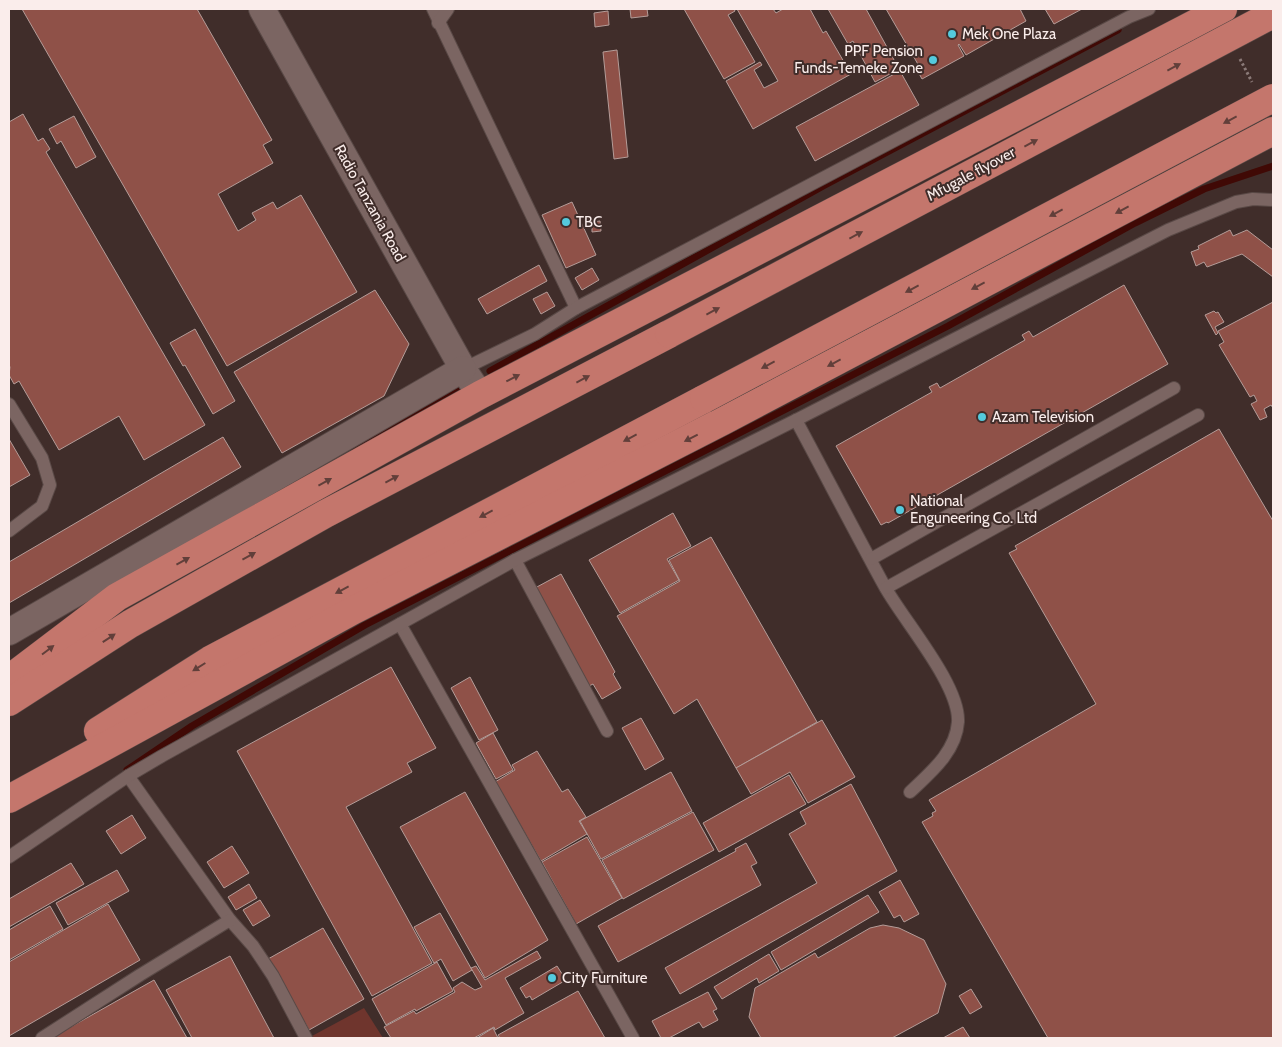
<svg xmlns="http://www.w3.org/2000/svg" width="1282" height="1047" viewBox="0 0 1282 1047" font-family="Cabin,sans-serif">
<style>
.green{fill:#6f352d}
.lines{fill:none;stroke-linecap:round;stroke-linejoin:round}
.stream{stroke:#400905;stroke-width:7}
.building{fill:#8f5148;stroke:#b49c98}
.service-casing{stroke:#594946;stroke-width:14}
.minor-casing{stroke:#594946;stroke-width:28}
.trunk-casing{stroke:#594946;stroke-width:29}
.path{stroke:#8b7a78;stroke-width:3;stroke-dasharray:2.5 2.5;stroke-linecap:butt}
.service{stroke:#7b6562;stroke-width:12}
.minor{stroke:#7b6562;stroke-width:26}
.trunk{stroke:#c4766c;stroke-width:28}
.trunk-bridge-casing{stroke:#594946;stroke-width:29;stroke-linecap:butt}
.trunk-bridge{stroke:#c4766c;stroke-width:28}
.oneway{fill:#613f3a}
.poi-dot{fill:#54cadd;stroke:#402d2a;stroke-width:2}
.labels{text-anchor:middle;stroke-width:4;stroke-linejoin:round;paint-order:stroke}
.poi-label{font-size:15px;fill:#faedeb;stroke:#402d2a;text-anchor:start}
.street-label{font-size:15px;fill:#faedeb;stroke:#402d2a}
</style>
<rect width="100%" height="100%" fill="#402d2a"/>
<polygon class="green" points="364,1008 383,1038 314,1038 312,1036"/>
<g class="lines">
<g class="stream">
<polyline points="490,371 825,185 1118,30"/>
<polyline points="353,447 466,384"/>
<polyline points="127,770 192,726 365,625 948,326 1135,223 1204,189 1273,166"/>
</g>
</g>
<g class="building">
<polygon points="22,9 197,9 272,140 263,145 273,163 218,194 238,231 256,220 252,213 273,202 277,209 301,195 357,292 227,366"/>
<polygon points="630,9 647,9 648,16 631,18"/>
<polygon points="684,9 734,9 735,11 728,15 755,62 724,79"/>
<polygon points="737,9 773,9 776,13 783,9 810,9 823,33 826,31 851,74 753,129 726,81 760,62 762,65 754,70 764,88 778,81"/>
<polygon points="828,9 866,9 899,69 875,82 853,41 848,44"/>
<polygon points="886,9 1020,9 1026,21 966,55 959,44 958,45 964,56 922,79 916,68 919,66"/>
<polygon points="1045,9 1082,9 1054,24"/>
<polygon points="608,11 609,25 595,27 594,13"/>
<polygon points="617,50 628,157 614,159 603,52"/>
<polygon points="900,71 919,105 815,161 796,127"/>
<polygon points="23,114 38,141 43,138 50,149 46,152 205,425 144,460 119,416 59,450 19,381 14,384 9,375 10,367 9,365 9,122"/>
<polygon points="74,116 96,157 76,168 61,141 57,144 49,129"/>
<polygon points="572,202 596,255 566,268 542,215"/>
<polygon points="600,221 601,231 592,232 592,222"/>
<polygon points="1230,230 1233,236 1247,230 1273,250 1273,277 1242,254 1207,267 1204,262 1196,266 1191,252 1199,249 1198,246"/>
<polygon points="539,265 547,281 487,314 478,299"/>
<polygon points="592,268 599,280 582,290 575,278"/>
<polygon points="1124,285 1168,364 888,523 887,522 881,525 836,446 932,392 929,387 937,383 940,388 1025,340 1022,335 1029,331 1033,337"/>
<polygon points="375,290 409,344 384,396 282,453 234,372"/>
<polygon points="547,292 555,306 541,314 533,299"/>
<polygon points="1273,302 1273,408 1271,405 1264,409 1267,417 1260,420 1251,404 1257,401 1254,395 1250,397 1219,345 1224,342 1218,331"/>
<polygon points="1214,311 1216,313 1218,312 1224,322 1215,327 1218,333 1216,335 1205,315"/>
<polygon points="195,329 235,401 213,414 185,365 183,366 170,343"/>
<polygon points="1219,429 1273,521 1273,1038 1048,1038 922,822 933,816 932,813 936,811 929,800 1096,704 1009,553 1017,549 1015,546"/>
<polygon points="223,437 241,467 9,603 9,562"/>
<polygon points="9,439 30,475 9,487"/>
<polygon points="673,513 691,546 667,559 679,580 620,613 589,560"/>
<polygon points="711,537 817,722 736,768 697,699 674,714 617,616 680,581 669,560"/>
<polygon points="561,574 615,672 613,674 621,688 602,699 593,684 589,686 535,588"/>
<polygon points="391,667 436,748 407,763 412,772 346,807 432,963 372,996 237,751"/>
<polygon points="470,677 498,730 479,740 451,688"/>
<polygon points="641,718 664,759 645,770 622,728"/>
<polygon points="822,720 855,777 808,803 790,772 751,794 736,768"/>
<polygon points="493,733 513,770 496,779 476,743"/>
<polygon points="537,751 562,792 568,789 586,817 579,821 587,834 541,861 495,782 515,770 512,765"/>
<polygon points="671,772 692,811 601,859 580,821"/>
<polygon points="789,775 806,804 719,852 703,823"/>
<polygon points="851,784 897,871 680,994 665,968 817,883 789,834 806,824 800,812"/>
<polygon points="465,792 548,940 485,978 400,827"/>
<polygon points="693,812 714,850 623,899 602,860"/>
<polygon points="132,815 146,838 121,854 106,831"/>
<polygon points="587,837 622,898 576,924 542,862"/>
<polygon points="746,843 757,863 751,866 761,885 618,962 598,926 736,851 735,849"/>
<polygon points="232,846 249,873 224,888 207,862"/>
<polygon points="71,863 84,884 9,927 9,899"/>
<polygon points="117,870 129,891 68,925 56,903"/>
<polygon points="900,880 919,914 904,922 900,915 894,918 879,892"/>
<polygon points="249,884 257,898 236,910 228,897"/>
<polygon points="868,895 879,912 781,970 771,952"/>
<polygon points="260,900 270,916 253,926 243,910"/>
<polygon points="108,904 140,960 9,1036 9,962"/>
<polygon points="50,906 63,929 9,960 9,930"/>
<polygon points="440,913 472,970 453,981 441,959 434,963 414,927"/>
<polygon points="883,925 899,928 924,940 946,984 938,1013 892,1038 761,1038 749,1017 755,988 815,953 818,958 870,928"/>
<polygon points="323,928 364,999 309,1030 268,959"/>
<polygon points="537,951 541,958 505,978 524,1013 495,1030 494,1027 474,1038 391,1038 384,1027 414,1011 416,1014 455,992 453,988 462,982 475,990 482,987 471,968 476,966 485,980"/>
<polygon points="769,954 779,971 759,983 757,978 722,999 714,987"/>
<polygon points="230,956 274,1038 192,1038 166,990"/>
<polygon points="437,962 453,991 416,1011 415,1009 386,1025 372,999"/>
<polygon points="557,966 566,980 532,1000 530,996 526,998 520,988"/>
<polygon points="154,980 187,1038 51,1038"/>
<polygon points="971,989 982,1007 970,1014 959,996"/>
<polygon points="578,991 605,1038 500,1038 498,1035"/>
<polygon points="708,992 717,1009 713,1011 718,1020 703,1028 699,1022 669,1038 661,1038 652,1021"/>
<polygon points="963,1027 970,1038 943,1038"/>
<polygon points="493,1028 498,1038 477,1038"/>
</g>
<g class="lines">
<g class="service-casing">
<g id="service">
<polyline points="433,9 576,308"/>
<polyline points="438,23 448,9"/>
<polyline points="463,369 535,334 576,308 1129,17 1149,9"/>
<polyline points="9,404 42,458 50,485 42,506 9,531"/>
<path d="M796,420C826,476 855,532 885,587C904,621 960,685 958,722C956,752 930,773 910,792"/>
<polyline points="871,559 1174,388"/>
<polyline points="515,560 607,731"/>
<polyline points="886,588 1198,415"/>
<polyline points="400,624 633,1038"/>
<polyline points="128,776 230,920 253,946 273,976 306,1038"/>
<polyline points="9,857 128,776 162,756 515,560 796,420 1168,230 1236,202 1253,199 1273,200"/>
<polyline points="42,1038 140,975 230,920"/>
</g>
</g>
<g class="minor-casing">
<g id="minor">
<polyline points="262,9 463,369 473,384"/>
<polyline points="9,632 463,369"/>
</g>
</g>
<g class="trunk-casing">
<g id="trunk">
<polyline points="9,679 117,597 480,395 1223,9"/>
<polyline points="9,702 130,624 325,514 669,334"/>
<polyline points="98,731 210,660 704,399"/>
<polyline points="9,799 354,610 723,421 1273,131"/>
</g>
</g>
<polyline class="path" points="1240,59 1252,82"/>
<use href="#service" class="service"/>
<use href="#minor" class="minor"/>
<use href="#trunk" class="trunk"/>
<g class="trunk-bridge-casing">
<g id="trunk-bridge">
<polyline points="669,334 1273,14"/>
<polyline points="704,399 1273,98"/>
</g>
</g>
<use href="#trunk-bridge" class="trunk-bridge"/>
</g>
<defs><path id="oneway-solid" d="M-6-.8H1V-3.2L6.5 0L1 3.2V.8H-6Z" transform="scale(1.25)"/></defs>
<g class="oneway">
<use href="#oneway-solid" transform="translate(1174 67) rotate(-28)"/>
<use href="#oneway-solid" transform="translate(1230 120) rotate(152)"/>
<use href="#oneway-solid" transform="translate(1031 143) rotate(-28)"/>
<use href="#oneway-solid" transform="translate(1122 210) rotate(152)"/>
<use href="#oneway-solid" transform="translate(1056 213) rotate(152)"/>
<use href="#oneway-solid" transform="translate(856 235) rotate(-28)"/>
<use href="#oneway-solid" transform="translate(978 286) rotate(152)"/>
<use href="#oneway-solid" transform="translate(912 289) rotate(152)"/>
<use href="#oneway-solid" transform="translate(713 311) rotate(-28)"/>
<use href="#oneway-solid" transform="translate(834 363) rotate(152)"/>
<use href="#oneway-solid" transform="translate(768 365) rotate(152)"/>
<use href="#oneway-solid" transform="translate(513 378) rotate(-27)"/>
<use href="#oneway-solid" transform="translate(583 379) rotate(-28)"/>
<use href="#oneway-solid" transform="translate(630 438) rotate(152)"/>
<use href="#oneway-solid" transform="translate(691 438) rotate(153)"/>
<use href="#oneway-solid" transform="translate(392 479) rotate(-28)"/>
<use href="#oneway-solid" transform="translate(325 482) rotate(-29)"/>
<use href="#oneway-solid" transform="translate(486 514) rotate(152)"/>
<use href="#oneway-solid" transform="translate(249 556) rotate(-29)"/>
<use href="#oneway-solid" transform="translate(183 561) rotate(-29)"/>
<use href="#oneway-solid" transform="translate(342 590) rotate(152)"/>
<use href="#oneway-solid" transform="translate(109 638) rotate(-33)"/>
<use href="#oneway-solid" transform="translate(48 650) rotate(-37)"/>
<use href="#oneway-solid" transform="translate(199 667) rotate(148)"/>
</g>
<g class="poi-dot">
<circle cx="952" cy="34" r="5"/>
<circle cx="933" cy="60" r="5"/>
<circle cx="566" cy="222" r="5"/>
<circle cx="982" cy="417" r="5"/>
<circle cx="900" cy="510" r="5"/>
<circle cx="552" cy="978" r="5"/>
</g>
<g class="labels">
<g class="poi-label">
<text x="962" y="39">Mek One Plaza</text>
<text x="923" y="56" text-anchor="end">PPF Pension<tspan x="923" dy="17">Funds-Temeke Zone</tspan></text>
<text x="576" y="227">TBC</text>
<text x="992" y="422">Azam Television</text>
<text x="910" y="506">National<tspan x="910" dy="17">Enguneering Co. Ltd</tspan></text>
<text x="562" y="983">City Furniture</text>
</g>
<g class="street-label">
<text transform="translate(971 174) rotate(-28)" y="5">Mfugale flyover</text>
<text transform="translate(370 203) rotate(61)" y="5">Radio Tanzania Road</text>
</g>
</g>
<rect width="1282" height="1047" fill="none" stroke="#faedeb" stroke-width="20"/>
</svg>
